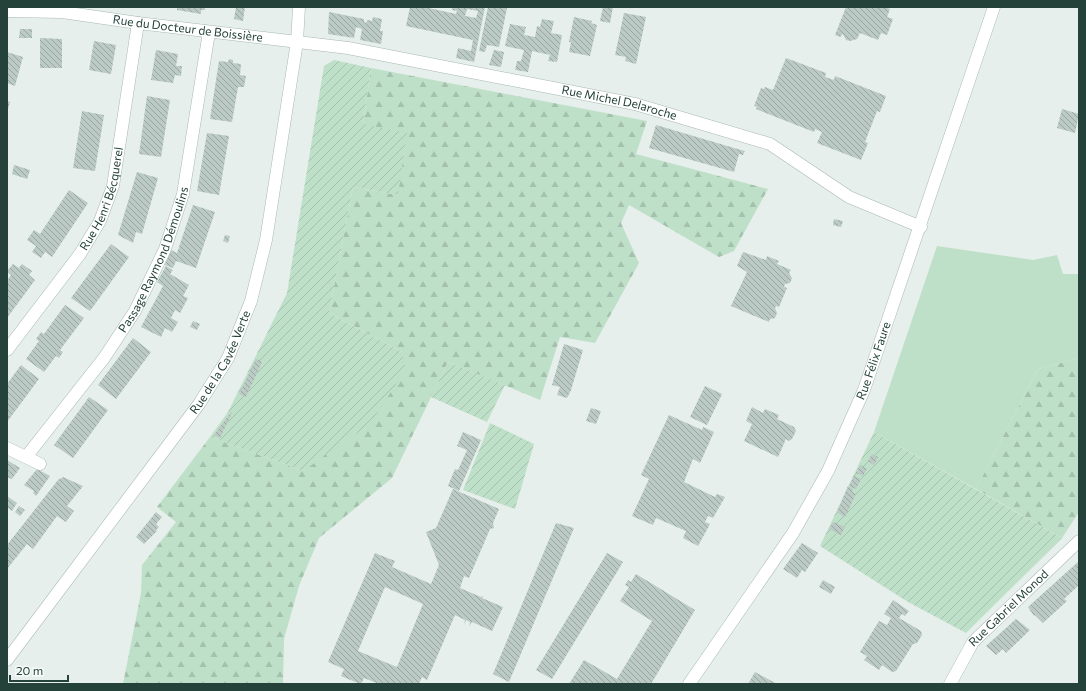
<svg xmlns="http://www.w3.org/2000/svg" width="1086" height="691" viewBox="0 0 1086 691" font-family="Commissioner,sans-serif">
<style>
.grass{fill:#bfe0c8}
.forest{fill:url(#forest-firs)}
.garden{fill:url(#garden-furrows)}
.building{fill:url(#building-back-hatch);fill-rule:evenodd}
.lines{fill:none;stroke-linecap:round;stroke-linejoin:round}
.minor-casing{stroke:#a8b8b2;stroke-width:13}
.minor{stroke:#fff;stroke-width:12}
.labels{text-anchor:middle;stroke-width:3;stroke-linejoin:round;paint-order:stroke}
.street-label{font-size:12px;fill:#24423a;stroke:#f7fbf9}
</style>
<defs>
<pattern id="forest-firs" width="22" height="20" patternUnits="userSpaceOnUse"><rect width="22" height="20" fill="#bfe0c8"/><path d="M5 1l3.5 6h-7zM16 11l3.5 6h-7z" fill="#a4c1ad"/></pattern>
<pattern id="garden-furrows" width="10" height="10" patternUnits="userSpaceOnUse"><rect width="10" height="10" fill="#bfe0c8"/><path d="M-1 1l2-2M0 10L10 0M9 11l2-2" fill="none" stroke="#a4c1ad"/></pattern>
<pattern id="building-back-hatch" width="6" height="6" patternUnits="userSpaceOnUse"><rect width="6" height="6" fill="#bbcac4"/><path d="M-1 5l2 2M0 0l6 6M5-1l2 2" fill="none" stroke="#98a6a0"/></pattern>
</defs>
<rect width="100%" height="100%" fill="#e6efeb"/>
<polygon class="grass" points="937,246 1033,260 1057,255 1063,274 1079,274 1079,358 1038,369 976,489 874,432"/>
<g class="forest">
<polygon points="371,68 647,121 636,154 768,189 734,251 719,257 629,205 621,223 639,263 595,343 560,337 540,400 448,362 392,478 319,538 299,586 284,639 283,684 123,684 141,593 142,565 176,522 157,507 210,437 303,471 402,352 329,313 353,187 398,195 363,124"/>
<polygon points="1079,358 1079,512 1062,538 976,489 1038,369"/>
</g>
<g class="garden">
<polygon points="334,60 371,68 363,124 407,133 398,195 353,187 329,313 402,352 406,369 370,424 303,471 210,437 228,412 287,293 324,66"/>
<polygon points="448,362 505,385 487,422 431,397"/>
<polygon points="490,423 534,444 515,509 463,490"/>
<polygon points="874,432 1062,538 966,633 908,602 820,546"/>
</g>
<g class="building">
<polygon points="177,7 205,7 205,10 201,10 201,14 177,10"/>
<polygon points="236,7 245,7 243,21 234,19"/>
<path d="M410,7H424L456,14L457,11L452,10L453,7H485L474,62L456,58L458,48L471,51L473,40L406,26ZM467,9L478,11L476,18L465,16Z"/>
<polygon points="488,7 507,8 499,47 487,45 485,52 479,51"/>
<polygon points="603,7 613,7 610,23 600,21"/>
<polygon points="846,7 885,7 890,9 887,17 893,19 887,35 881,33 878,40 860,33 857,39 850,41 846,40 843,34 840,37 835,35"/>
<polygon points="329,12 364,19 364,22 366,23 367,20 372,21 373,17 382,19 380,31 383,31 381,44 360,40 362,29 356,27 354,38 328,34"/>
<polygon points="624,13 646,17 636,64 625,61 626,57 615,55"/>
<polygon points="574,17 592,21 591,23 597,25 590,56 569,52 571,42 569,42"/>
<polygon points="542,19 554,21 551,33 562,35 557,62 548,61 550,55 532,51 528,72 515,70 517,61 521,61 524,50 505,46 510,24 526,27 524,35 535,37 537,26 540,27"/>
<polygon points="20,29 32,29 32,38 19,38"/>
<polygon points="40,38 62,39 62,68 40,68"/>
<polygon points="94,41 116,45 111,74 89,70"/>
<polygon points="156,50 178,54 176,66 182,66 181,76 175,75 173,83 151,80"/>
<polygon points="494,50 504,52 501,67 489,65"/>
<polygon points="7,52 23,57 15,86 7,83"/>
<polygon points="786,58 826,73 825,77 834,80 835,76 886,96 880,112 877,111 865,142 868,143 861,160 817,143 822,132 815,129 814,132 756,109 757,107 754,106 761,88 764,89 765,87 773,90"/>
<polygon points="229,59 233,60 233,63 241,64 240,75 246,76 244,87 238,87 232,122 210,119 219,61 228,62"/>
<polygon points="147,96 170,100 161,157 139,154"/>
<polygon points="7,101 10,102 7,113"/>
<polygon points="1062,109 1079,114 1075,133 1057,128"/>
<polygon points="82,111 104,115 95,171 73,168"/>
<polygon points="656,125 741,150 745,151 743,155 739,154 734,172 649,148"/>
<polygon points="207,133 229,136 219,195 197,191"/>
<polygon points="14,165 30,170 27,179 12,174"/>
<polygon points="137,172 158,178 142,234 136,232 133,243 118,235"/>
<polygon points="69,190 88,203 52,257 45,252 41,258 32,252 36,246 27,240 34,230 40,234"/>
<polygon points="193,205 215,212 196,268 176,261 173,268 165,265 171,250 177,253"/>
<polygon points="834,219 843,221 841,227 833,225"/>
<polygon points="225,235 230,236 228,243 223,241"/>
<polygon points="111,244 129,257 90,311 71,298"/>
<polygon points="743,252 766,260 767,256 779,261 777,264 791,270 789,273 792,278 790,283 785,284 784,287 787,288 779,307 776,306 775,308 777,313 775,318 770,319 769,322 731,306 747,272 737,266"/>
<polygon points="13,264 19,268 22,264 32,271 29,275 35,280 7,318 7,281 11,275 7,271"/>
<polygon points="166,266 173,270 170,274 189,285 183,296 188,298 180,313 175,310 171,318 178,322 172,332 165,328 161,337 141,327 163,286 157,282"/>
<polygon points="65,305 84,318 60,350 63,352 59,358 56,356 44,372 26,359 39,341 36,339 41,332 44,334"/>
<polygon points="193,321 200,324 197,330 190,327"/>
<polygon points="133,338 151,352 116,399 98,385"/>
<polygon points="564,344 583,350 571,390 567,398 557,395 560,387 552,385"/>
<polygon points="256,359 262,362 246,397 239,394"/>
<polygon points="21,365 39,379 7,422 7,384"/>
<polygon points="705,386 722,394 707,425 690,417"/>
<polygon points="89,397 108,410 73,458 54,445"/>
<polygon points="752,407 763,413 765,409 779,415 777,419 794,427 796,431 792,439 789,441 786,439 778,457 744,441 752,424 746,421"/>
<polygon points="591,408 601,411 596,424 586,421"/>
<polygon points="231,412 232,413 220,438 214,435"/>
<polygon points="669,415 702,430 703,427 714,432 700,463 693,459 684,482 715,497 717,494 725,497 713,518 708,516 705,522 710,524 698,546 683,538 686,531 656,518 653,525 632,516 649,479 641,475"/>
<polygon points="463,432 481,440 459,491 448,486 455,469 458,470 467,450 457,446"/>
<polygon points="872,454 878,457 874,465 868,461"/>
<polygon points="7,460 20,468 12,479 7,477"/>
<polygon points="860,465 867,469 863,476 856,473"/>
<polygon points="37,469 50,476 36,496 33,493 34,491 24,485"/>
<polygon points="854,476 861,479 856,489 849,486"/>
<polygon points="63,477 83,486 67,506 74,511 66,522 57,516 33,549 27,544 7,569 7,545 58,480"/>
<polygon points="848,486 853,489 852,492 856,494 845,517 837,512"/>
<path d="M453,489L499,509L493,523L494,528L490,529L469,578L464,576L460,588L481,597L483,596L482,598L503,607L492,631L472,622L469,626L470,622L466,620L464,625L465,620L455,615L427,680L422,677L419,684H379L364,678L361,684H360L341,676L344,669L328,662L375,553L395,561L392,567L431,584L439,565L426,532L436,528ZM385,587L423,604L397,667L358,651Z"/>
<polygon points="7,496 17,503 12,511 8,508 7,510"/>
<polygon points="19,506 25,510 20,516 15,512"/>
<polygon points="156,512 162,517 156,524 159,527 156,530 157,531 144,544 136,537"/>
<polygon points="833,522 845,527 841,535 829,529"/>
<polygon points="556,523 574,528 509,682 493,674"/>
<polygon points="802,543 818,553 805,572 802,570 797,578 783,569"/>
<polygon points="607,553 623,562 552,679 536,670"/>
<polygon points="1079,561 1079,585 1064,599 1067,601 1043,623 1035,615 1034,616 1028,607"/>
<polygon points="636,574 695,610 651,684 569,684 584,660 617,679 652,621 620,601 629,587 625,585 628,580 631,582"/>
<polygon points="823,580 835,587 831,594 819,587"/>
<polygon points="893,600 909,611 905,616 902,614 899,618 921,631 922,635 917,643 913,644 896,671 892,672 882,665 879,670 864,660 867,656 860,652 879,621 887,625 891,618 884,614"/>
<polygon points="1016,619 1030,630 1006,653 1003,649 996,655 986,646"/>
<polygon points="755,672 777,684 748,684"/>
</g>
<g class="lines">
<g class="minor-casing">
<g id="minor">
<path id="s1" d="M7,11L62,12L138,23L348,48L635,104L770,144L849,197L921,227"/>
<path id="s2" d="M7,350L80,254L100,221L113,186L138,23"/>
<polyline points="7,448 40,464"/>
<path id="s3" d="M26,457L104,358L135,311L165,249L183,194L209,32"/>
<path id="s4" d="M7,660L199,404L228,358L251,301L266,240L297,42L299,7"/>
<path id="s5" d="M689,684L793,533L828,471L864,390L994,7"/>
<path id="s6" d="M950,684L973,642L1079,541"/>
</g>
</g>
<use href="#minor" class="minor"/>
</g>
<g class="labels">
<g class="street-label">
<text dy="4" stroke="none"><textPath href="#s1" startOffset="182">Rue du Docteur de Boissière</textPath></text>
<text dy="4" stroke="none"><textPath href="#s1" startOffset="620">Rue Michel Delaroche</textPath></text>
<text dy="4" stroke="none"><textPath href="#s2" startOffset="181">Rue Henri Bécquerel</textPath></text>
<text dy="4" stroke="none"><textPath href="#s3" startOffset="237">Passage Raymond Démoulins</textPath></text>
<text dy="4" stroke="none"><textPath href="#s4" startOffset="367">Rue de la Cavée Verte</textPath></text>
<text dy="4" stroke="none"><textPath href="#s5" startOffset="374">Rue Félix Faure</textPath></text>
<text dy="4" stroke="none"><textPath href="#s6" startOffset="97">Rue Gabriel Monod</textPath></text>
</g>
</g>
<rect width="1086" height="691" fill="none" stroke="#24423a" stroke-width="16"/>
<path d="M10 675v6h58v-6" fill="none" stroke="#24423a" stroke-width="2"/>
<text x="16" y="675" font-size="12" fill="#24423a" stroke="#f7fbf9" stroke-width="3" paint-order="stroke">20 m</text>
</svg>
